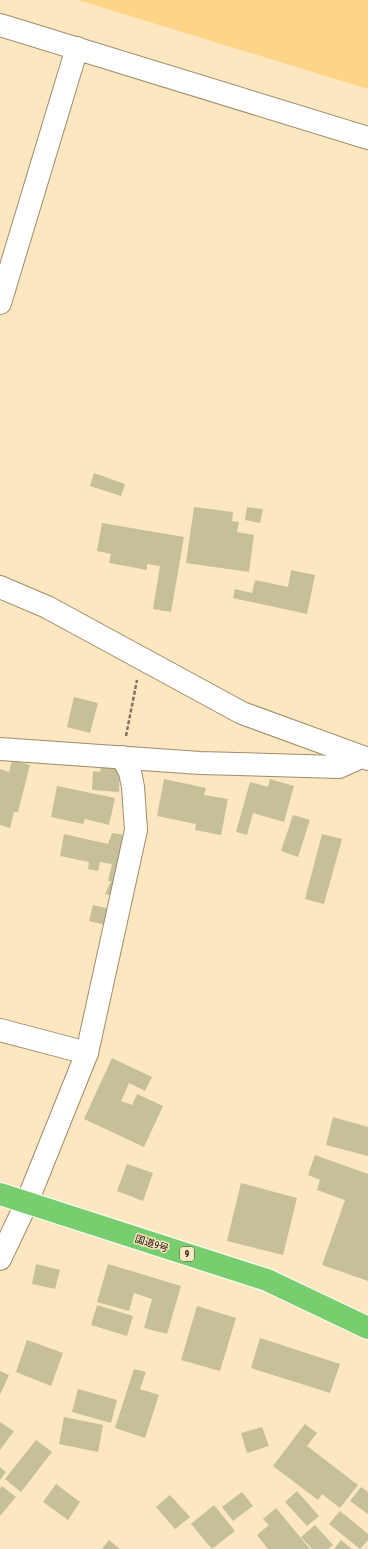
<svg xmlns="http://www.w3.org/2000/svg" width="368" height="1549" viewBox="0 0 368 1549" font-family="'Roboto Condensed','Noto Sans JP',sans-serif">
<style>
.green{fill:#fed588}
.building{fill:#c5c098}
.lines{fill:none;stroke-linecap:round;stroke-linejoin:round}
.minor-casing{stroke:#9f8c69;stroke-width:24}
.highway-casing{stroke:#fff;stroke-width:24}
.path{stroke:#82745d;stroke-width:2.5;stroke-dasharray:4 2;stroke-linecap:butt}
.minor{stroke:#fff;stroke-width:22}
.highway{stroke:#78ce6f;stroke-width:22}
.labels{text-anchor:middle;stroke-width:3;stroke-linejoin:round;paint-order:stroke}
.shield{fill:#fce7c1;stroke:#594e3b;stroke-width:1}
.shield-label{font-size:9px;font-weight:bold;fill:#130c02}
.street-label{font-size:10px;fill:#130c02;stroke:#fce7c1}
</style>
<rect width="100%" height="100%" fill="#fce7c1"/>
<polygon class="green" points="78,0 368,0 368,89"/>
<g class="building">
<polygon points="94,473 125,484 121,496 90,486"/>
<polygon points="194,507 233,512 232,521 239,522 237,532 254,535 249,572 186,563"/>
<polygon points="247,507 263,509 260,523 245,520"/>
<polygon points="102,523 184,537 171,612 153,609 160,566 147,564 147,570 109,563 111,554 97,551"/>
<polygon points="291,570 315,575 307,614 233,598 235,589 252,593 255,580 288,587"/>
<polygon points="74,697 98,703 90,733 67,727"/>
<polygon points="12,760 30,765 18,812 14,812 10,828 0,825 0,769 9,772"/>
<polygon points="101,766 120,768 119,792 92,790 93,771 100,772"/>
<polygon points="164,779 206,788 204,795 228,799 221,835 195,830 196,824 157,816"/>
<polygon points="270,779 294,786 284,822 253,813 247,835 236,832 250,782 268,787"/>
<polygon points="57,786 115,798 109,825 85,819 83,824 51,817"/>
<polygon points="293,815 310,820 298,857 281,851"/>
<polygon points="112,833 130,836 116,896 105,894 111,881 108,881 112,864 100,862 98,871 88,869 89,862 60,856 64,834 108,844"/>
<polygon points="322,834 342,839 324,904 305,899"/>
<polygon points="93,905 118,911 114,927 89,921"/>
<polygon points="112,1058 152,1077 145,1091 129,1083 121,1101 132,1105 137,1094 163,1106 144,1147 84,1119"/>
<polygon points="333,1117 368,1127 368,1156 326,1145"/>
<polygon points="315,1155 368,1174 368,1281 322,1265 345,1200 317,1190 320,1180 308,1175"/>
<polygon points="127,1164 153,1173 143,1201 117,1191"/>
<polygon points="241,1183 297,1198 283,1255 227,1241"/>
<polygon points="36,1264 60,1270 55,1289 32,1284"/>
<polygon points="108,1264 181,1286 167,1334 144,1328 152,1299 134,1293 129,1311 97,1302"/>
<polygon points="97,1305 133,1316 127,1336 91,1325"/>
<polygon points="197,1306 236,1318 220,1371 181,1360"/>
<polygon points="260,1338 340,1364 330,1393 251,1368"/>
<polygon points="27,1340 63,1353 51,1386 16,1372"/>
<polygon points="134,1369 146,1372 140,1389 159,1395 145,1438 115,1428"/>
<polygon points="0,1371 9,1375 0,1395"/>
<polygon points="78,1389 117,1400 111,1423 72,1412"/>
<polygon points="64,1417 103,1425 98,1452 59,1444"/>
<polygon points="0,1422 14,1431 0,1450"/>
<polygon points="305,1424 317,1433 307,1446 358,1485 340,1508 322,1494 318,1500 273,1466"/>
<polygon points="262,1427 269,1446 247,1453 241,1433"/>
<polygon points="36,1440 52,1452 21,1492 5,1479"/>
<polygon points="0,1467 6,1472 0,1480"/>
<polygon points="56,1484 80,1502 68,1520 43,1502"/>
<polygon points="2,1486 16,1497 0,1516 0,1488"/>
<polygon points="361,1487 368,1492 368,1514 350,1501"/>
<polygon points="297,1491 319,1516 307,1526 285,1502"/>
<polygon points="242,1492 253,1506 233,1521 222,1507"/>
<polygon points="170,1495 190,1517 175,1529 156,1507"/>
<polygon points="214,1505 235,1531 212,1549 191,1524"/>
<polygon points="276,1508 310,1549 268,1549 257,1535 269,1525 263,1519"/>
<polygon points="340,1511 368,1534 368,1540 360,1549 329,1524"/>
<polygon points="315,1525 333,1545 328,1549 312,1549 301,1537"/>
<polygon points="109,1540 120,1549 102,1549"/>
<polygon points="341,1540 352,1549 334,1549"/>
</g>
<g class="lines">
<g class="minor-casing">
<g id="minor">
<polyline points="0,25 368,138"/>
<polyline points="0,303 77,48"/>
<polyline points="0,587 47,607 242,713 368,759"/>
<polyline points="0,749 200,763 339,767 361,757"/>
<polyline points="0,1030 87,1053 27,1202 0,1259"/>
<polyline points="87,1053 136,830 133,787 130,772 122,757"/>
</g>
</g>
<g class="highway-casing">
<polyline id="highway" points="0,1194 267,1280 368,1328"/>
</g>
<polyline class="path" points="126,736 137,680"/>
<use href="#minor" class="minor"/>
<use href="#highway" class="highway"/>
</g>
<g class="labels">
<rect class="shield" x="180" y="1247" width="14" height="14" rx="3"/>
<g class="shield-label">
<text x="187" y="1257">9</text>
</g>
<g class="street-label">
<text transform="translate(152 1243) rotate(18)" y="4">国道9号</text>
</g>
</g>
</svg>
